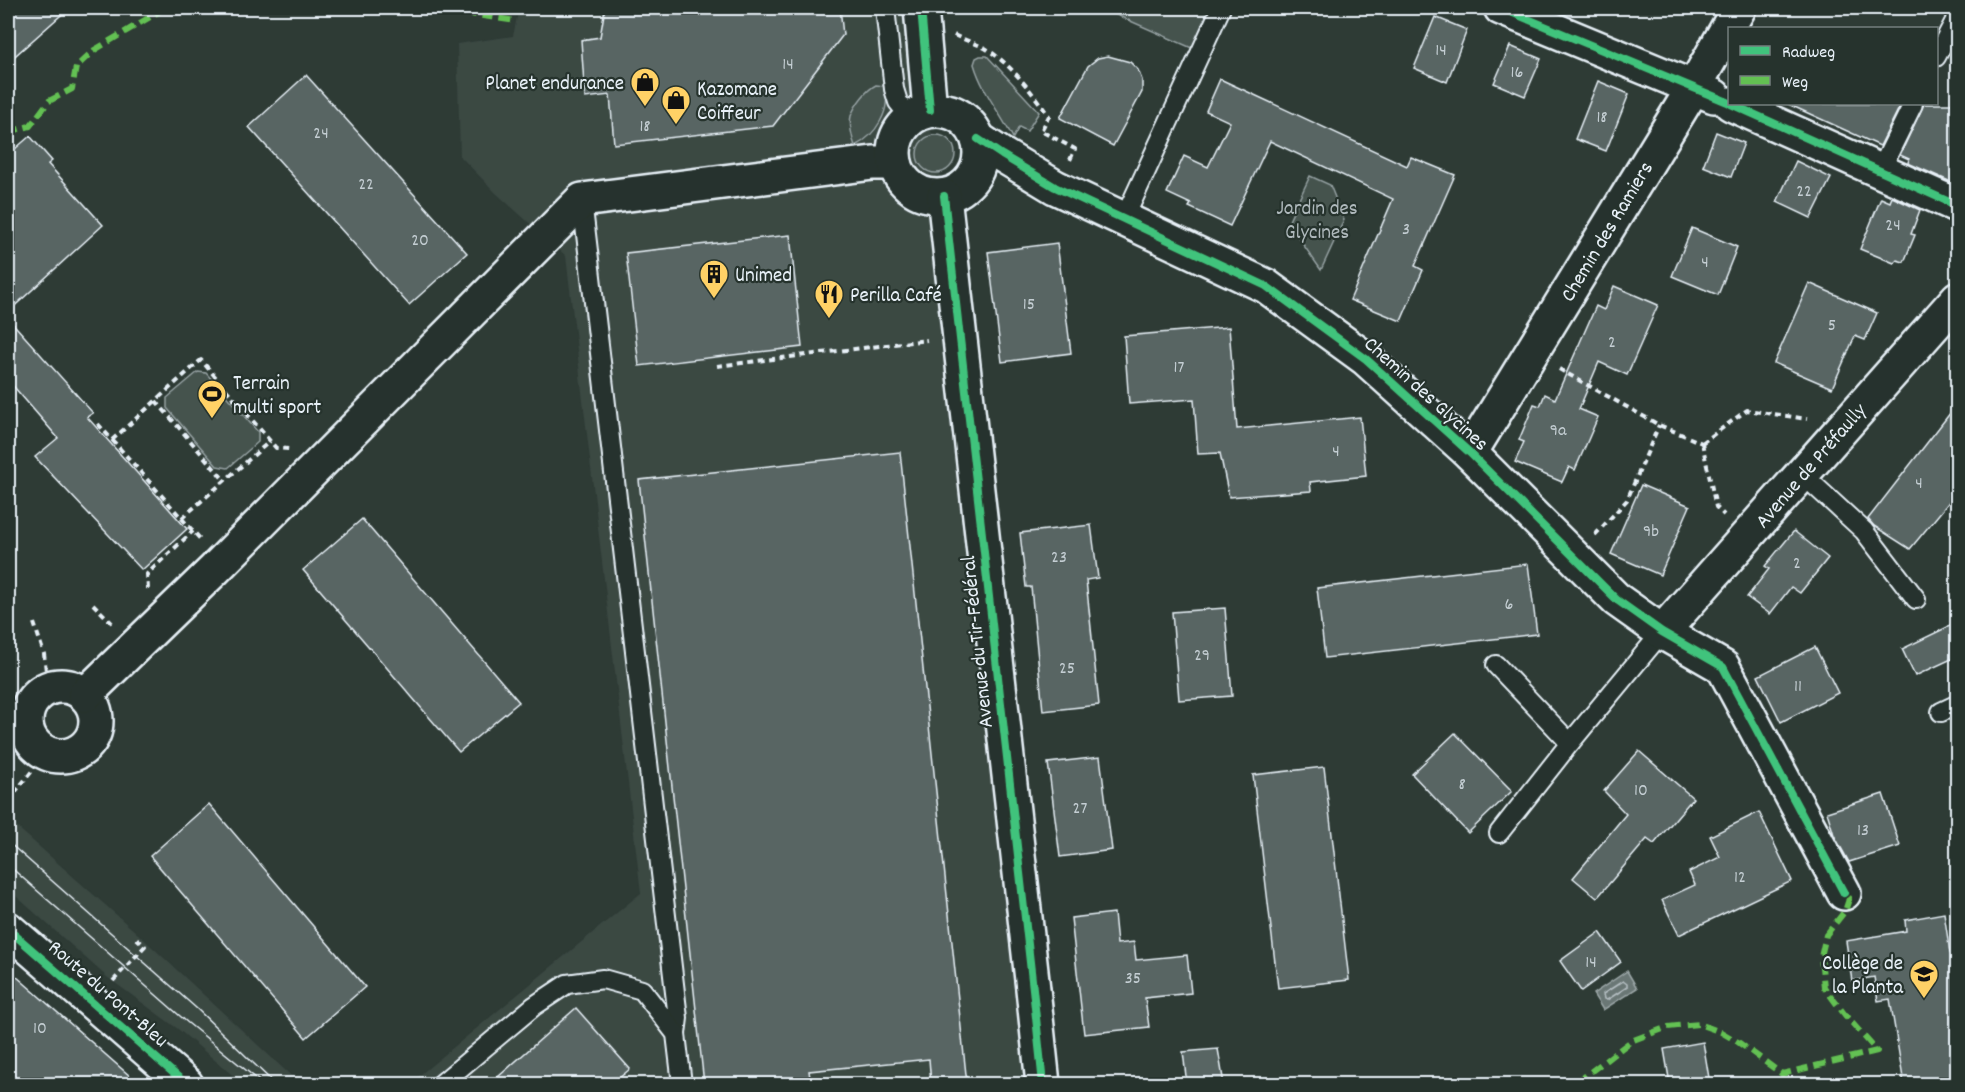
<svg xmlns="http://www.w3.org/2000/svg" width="1965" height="1092" viewBox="0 0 1965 1092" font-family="Dekko,sans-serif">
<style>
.built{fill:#3b4843}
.green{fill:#45524e;stroke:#96a2a3;stroke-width:1.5}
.water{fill:#6b7775;stroke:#9da8a9;stroke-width:1.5}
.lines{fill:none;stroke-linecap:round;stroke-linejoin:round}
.shore{stroke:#b6c0c4;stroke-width:1.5}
.building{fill:#596563;stroke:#e8f1f8;stroke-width:1.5}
.service-casing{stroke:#e8f1f8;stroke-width:22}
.minor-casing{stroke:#e8f1f8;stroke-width:38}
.tertiary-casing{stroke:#e8f1f8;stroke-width:38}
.secondary-casing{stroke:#e8f1f8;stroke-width:38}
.path{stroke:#e8f1f8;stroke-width:4;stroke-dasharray:6 4.5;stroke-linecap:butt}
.service{stroke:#26332d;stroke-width:18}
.minor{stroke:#26332d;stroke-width:33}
.tertiary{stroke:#26332d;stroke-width:33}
.secondary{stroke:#26332d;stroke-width:33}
.tram{stroke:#e8f1f8;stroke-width:1.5}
.quiet{stroke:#63c152;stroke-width:6;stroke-dasharray:12 6;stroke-linecap:butt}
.cycleway-casing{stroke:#26332d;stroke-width:11}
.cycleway{stroke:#40c37c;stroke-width:8}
.labels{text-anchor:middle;stroke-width:4.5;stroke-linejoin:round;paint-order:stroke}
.number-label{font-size:18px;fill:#c4ced3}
.poi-label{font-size:21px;fill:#e8f1f8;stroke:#26332d;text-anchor:start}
.park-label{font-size:21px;fill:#afb9bc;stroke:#26332d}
.street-label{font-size:21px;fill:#e8f1f8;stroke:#26332d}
</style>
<rect width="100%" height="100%" fill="#2e3b35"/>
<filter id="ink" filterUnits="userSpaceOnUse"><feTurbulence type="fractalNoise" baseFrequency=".0167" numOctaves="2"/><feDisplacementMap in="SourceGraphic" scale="12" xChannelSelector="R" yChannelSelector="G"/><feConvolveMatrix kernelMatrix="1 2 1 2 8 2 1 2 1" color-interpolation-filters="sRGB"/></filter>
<g filter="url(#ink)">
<g class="built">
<polygon points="519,8 907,8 944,196 1043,1084 409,1084 641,893 566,256 496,193 460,156 457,44 513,36"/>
<polygon points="8,819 138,934 300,1084 243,1084 178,1029 107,977 8,889"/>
</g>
<g class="green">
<polygon points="1104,8 1213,8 1194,49 1103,9"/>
<path d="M980,56H987L1039,112L1027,131L1019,127L1013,138C1000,113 982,91 974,64L976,58Z"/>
<path d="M876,85L884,86C893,110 875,136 855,146C852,138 849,124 851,116C855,105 866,90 876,85Z"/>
<circle cx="936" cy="154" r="19"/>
<polygon points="1310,176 1330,185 1344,220 1321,270 1288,223"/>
<polygon points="198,372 206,373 258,432 258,442 228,468 217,466 167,408 167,398"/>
</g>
<polygon class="water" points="1627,971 1637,988 1603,1010 1593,994"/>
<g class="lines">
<polygon class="shore" points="1623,981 1627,984 1627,987 1607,1000 1604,999 1603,994"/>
</g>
<g class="building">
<polygon points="8,8 69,8 8,62"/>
<polygon points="605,8 840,8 843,35 773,126 614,144 610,95 585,98 581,40 600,37"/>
<polygon points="1435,17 1467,30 1447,82 1414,68"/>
<polygon points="1510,46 1541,59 1525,96 1494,83"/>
<polygon points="1108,56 1130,62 1138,70 1142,80 1142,92 1113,146 1060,118 1088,66 1098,58"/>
<polygon points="306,75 467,253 409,305 249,127"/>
<polygon points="1220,79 1407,166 1411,157 1455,175 1415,266 1423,270 1401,321 1350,300 1393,199 1270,141 1230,226 1189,207 1191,204 1167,193 1184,156 1208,167 1230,122 1206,111"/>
<polygon points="1598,81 1629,94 1606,151 1575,139"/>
<polygon points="1788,104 1901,104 1880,146"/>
<polygon points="1924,104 1958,104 1958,185 1908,163 1909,159 1900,155"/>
<polygon points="1716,132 1744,143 1731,177 1703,166"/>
<polygon points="30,136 52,161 48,164 103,225 8,312 8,155"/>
<polygon points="1796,161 1831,178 1811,218 1777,202"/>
<polygon points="1892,197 1920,210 1911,234 1915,235 1904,262 1897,260 1894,263 1860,249 1881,198 1890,202"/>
<polygon points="1692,228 1737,247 1718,295 1672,276"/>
<polygon points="790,235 802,347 639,366 626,253"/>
<polygon points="1057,243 1071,353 1002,362 988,252"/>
<polygon points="1809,283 1877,313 1865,340 1855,336 1832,388 1774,363"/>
<polygon points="1614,286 1658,305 1627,375 1599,362 1579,409 1598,417 1575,470 1569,467 1562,482 1515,462 1524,442 1519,440 1534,404 1540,406 1545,394 1555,399 1596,306 1604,310"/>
<polygon points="8,318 93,413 87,417 187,529 142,570 35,457 58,438 8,380"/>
<polygon points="1229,327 1237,429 1360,417 1366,476 1310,482 1311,491 1229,497 1220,453 1198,454 1194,399 1129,404 1124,336"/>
<polygon points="1958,403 1958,491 1910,549 1874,526 1868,519"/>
<polygon points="900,452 967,1084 931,1084 929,1059 809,1071 811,1084 704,1084 639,480"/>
<polygon points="1641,485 1690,506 1660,575 1611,554"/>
<polygon points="362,519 519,702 459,752 303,570"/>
<polygon points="1091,525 1098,578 1086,580 1099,705 1043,711 1031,587 1026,587 1020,533"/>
<polygon points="1794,531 1828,558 1800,593 1791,587 1770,614 1747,597 1769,569 1765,566"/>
<polygon points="1528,564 1537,634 1325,658 1317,588"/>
<polygon points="1225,608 1232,696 1179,700 1172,612"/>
<polygon points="1958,622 1958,656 1915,676 1902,649"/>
<polygon points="1815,647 1838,693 1781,722 1758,676"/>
<polygon points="1455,733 1512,791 1468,833 1412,774"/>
<polygon points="1639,751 1693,798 1654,844 1647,839 1597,898 1573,878 1626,814 1604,791"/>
<polygon points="1100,757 1112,850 1060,857 1048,763"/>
<polygon points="1324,767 1349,980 1278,988 1253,775"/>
<polygon points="1883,794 1900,846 1849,862 1834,835 1827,812"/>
<polygon points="209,804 365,987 306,1038 150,856"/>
<polygon points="1759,812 1792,881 1679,935 1662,900 1695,885 1689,872 1720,857 1710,836"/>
<polygon points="1114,913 1117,944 1134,942 1136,960 1187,955 1191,993 1145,998 1149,1027 1084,1034 1071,918"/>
<polygon points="1944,913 1950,953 1958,952 1958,1084 1904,1084 1890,999 1878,1001 1874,977 1852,981 1846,941 1906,931 1905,920"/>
<polygon points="1600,932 1621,962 1581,991 1560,961"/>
<polygon points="8,969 139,1084 8,1084"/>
<polygon points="576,1008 630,1069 612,1084 490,1084"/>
<polygon points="1703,1042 1710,1084 1670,1084 1664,1049"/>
<polygon points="1218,1049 1224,1084 1187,1084 1183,1052"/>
</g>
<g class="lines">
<g class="service-casing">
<g id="service">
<polyline points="885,8 894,89 898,102 911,118"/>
<polyline points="1936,57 1958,15"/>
<polyline points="1880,171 1913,104"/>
<polyline points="582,200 678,1018 676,1034"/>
<polyline points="1124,219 1221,8"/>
<polyline points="1802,474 1864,531 1916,599"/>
<polyline points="1496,665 1570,743"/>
<polyline points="1941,712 1958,704"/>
<polyline points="1499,833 1570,743 1662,632"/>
<polyline points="441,1084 534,1006 567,984 603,979 642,990 676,1034 682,1084"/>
</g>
</g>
<g class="minor-casing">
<g id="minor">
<polyline points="1501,8 1714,96"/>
<polyline points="1731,104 1958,206"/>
<polyline points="978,139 1002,155 1055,187 1266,286 1366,359 1470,453 1617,600 1662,632 1723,667 1844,893"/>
<polyline points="1470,453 1694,87 1739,8"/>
<polyline points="1662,632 1958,298"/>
<circle cx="61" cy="721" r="35"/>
<polyline points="85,695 214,570 582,200 873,163 895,163"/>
</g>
</g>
<g class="tertiary-casing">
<g id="tertiary">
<polyline points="921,8 930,110"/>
<circle cx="937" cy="153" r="43"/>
<polyline points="944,196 1033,989 1043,1084"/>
</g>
</g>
<g class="secondary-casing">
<polyline id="secondary" points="8,929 186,1084"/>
</g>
<g class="path">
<path d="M954,35C964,40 975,43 985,48C1011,64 1031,91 1049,116L1041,131L1075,149L1070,160"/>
<polyline points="717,366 927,340"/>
<polyline points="1559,369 1659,425 1702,443"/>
<polyline points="156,401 225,481"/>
<polyline points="98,424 201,540"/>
<polyline points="112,440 201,360 276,448 289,449"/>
<polyline points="1702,443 1747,410 1807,419"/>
<polyline points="1702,443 1716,507 1724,515"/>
<polyline points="182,518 270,441"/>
<polyline points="1595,535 1627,500 1659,425"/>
<polyline points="148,589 147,574 193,531"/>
<polyline points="93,604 114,625"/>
<polyline points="34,623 44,654 46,671"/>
<polyline points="8,801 32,771"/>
<polyline points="113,981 145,946 135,937"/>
<polyline points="1580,1080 1583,1084"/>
</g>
<use href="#service" class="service"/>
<use href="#minor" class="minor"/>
<use href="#tertiary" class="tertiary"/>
<use href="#secondary" class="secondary"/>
<g class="tram">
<polyline points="8,842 196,1008 275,1084"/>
<polyline points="8,865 188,1023 263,1084"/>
</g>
<g class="quiet">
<polyline points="468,8 470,14 516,21"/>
<polyline points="8,132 30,126 49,101 72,89 76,67 93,51 165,8"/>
<polyline points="1558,1084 1580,1080 1631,1041 1668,1027 1699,1024 1721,1032 1738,1042 1782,1074 1877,1051 1845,1015 1824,987 1821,957 1826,935 1845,911 1849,899 1844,893"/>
</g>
<g class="cycleway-casing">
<g id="cycleway">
<polyline points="921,8 930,110"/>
<polyline points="1501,8 1730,103"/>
<polyline points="1731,104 1958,206"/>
<polyline points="978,139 1002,155 1055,187 1266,286 1366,359 1470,453 1617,600 1662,632 1723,667 1844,893"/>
<polyline points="944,196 1033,989 1043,1084"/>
<polyline points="8,929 186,1084"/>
</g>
</g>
<use href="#cycleway" class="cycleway"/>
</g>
</g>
<defs>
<g id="shop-pin" transform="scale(1.5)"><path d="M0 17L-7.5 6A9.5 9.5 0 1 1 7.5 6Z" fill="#ffd166" stroke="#26332d"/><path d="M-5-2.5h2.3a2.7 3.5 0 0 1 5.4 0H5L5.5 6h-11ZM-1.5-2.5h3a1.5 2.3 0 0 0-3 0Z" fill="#111"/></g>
<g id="building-pin" transform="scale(1.5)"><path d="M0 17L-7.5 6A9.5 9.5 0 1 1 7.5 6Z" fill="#ffd166" stroke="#26332d"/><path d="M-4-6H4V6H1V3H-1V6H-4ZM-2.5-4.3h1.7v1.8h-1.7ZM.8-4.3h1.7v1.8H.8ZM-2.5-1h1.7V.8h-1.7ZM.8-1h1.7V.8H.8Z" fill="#111"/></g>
<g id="restaurant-pin" transform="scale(1.5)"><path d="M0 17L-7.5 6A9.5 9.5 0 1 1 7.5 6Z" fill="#ffd166" stroke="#26332d"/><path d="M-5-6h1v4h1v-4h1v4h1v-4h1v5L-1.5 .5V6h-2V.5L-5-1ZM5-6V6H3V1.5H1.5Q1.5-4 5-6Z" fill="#111"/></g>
<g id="stadium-pin" transform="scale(1.5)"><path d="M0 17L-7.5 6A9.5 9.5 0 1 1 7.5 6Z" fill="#ffd166" stroke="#26332d"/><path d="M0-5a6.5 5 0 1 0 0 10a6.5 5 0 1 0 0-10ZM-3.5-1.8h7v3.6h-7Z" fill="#111"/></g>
<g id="school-pin" transform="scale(1.5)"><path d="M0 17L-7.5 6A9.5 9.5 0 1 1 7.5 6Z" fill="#ffd166" stroke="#26332d"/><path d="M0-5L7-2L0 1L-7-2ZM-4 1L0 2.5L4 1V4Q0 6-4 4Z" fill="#111"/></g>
</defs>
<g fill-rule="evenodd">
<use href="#shop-pin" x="645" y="82"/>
<use href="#shop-pin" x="676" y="100"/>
<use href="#building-pin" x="714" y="274"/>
<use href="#restaurant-pin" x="829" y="294"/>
<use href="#stadium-pin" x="212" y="394"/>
<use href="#school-pin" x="1924" y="974"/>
</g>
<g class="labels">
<g class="number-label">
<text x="1441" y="55">14</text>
<text x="788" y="69">14</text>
<text x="1517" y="77">16</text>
<text x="1602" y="122">18</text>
<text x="645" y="131">18</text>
<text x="321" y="138">24</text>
<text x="366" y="189">22</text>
<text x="1804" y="196">22</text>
<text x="1893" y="230">24</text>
<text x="1406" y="234">3</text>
<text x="420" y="245">20</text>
<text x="1705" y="267">4</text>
<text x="1029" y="309">15</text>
<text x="1832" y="330">5</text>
<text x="1612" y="347">2</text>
<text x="1179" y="372">17</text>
<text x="1558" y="435">9a</text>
<text x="1336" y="456">4</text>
<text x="1919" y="488">4</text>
<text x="1651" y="536">9b</text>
<text x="1059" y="562">23</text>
<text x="1797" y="568">2</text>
<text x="1509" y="609">6</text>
<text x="1202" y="660">29</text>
<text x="1067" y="673">25</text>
<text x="1798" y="691">11</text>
<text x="1462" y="789">8</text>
<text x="1641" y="795">10</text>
<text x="1080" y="813">27</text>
<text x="1863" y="835">13</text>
<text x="1740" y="882">12</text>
<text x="1591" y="967">14</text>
<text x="1133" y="983">35</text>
<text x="40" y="1033">10</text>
</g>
<g class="poi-label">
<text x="624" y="89" text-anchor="end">Planet endurance</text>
<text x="697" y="95">Kazomane<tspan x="697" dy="24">Coiffeur</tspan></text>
<text x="735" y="281">Unimed</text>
<text x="850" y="301">Perilla Café</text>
<text x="233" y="389">Terrain<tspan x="233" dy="24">multi sport</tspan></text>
<text x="1903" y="969" text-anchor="end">Collège de<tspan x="1903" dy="24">la Planta</tspan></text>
</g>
<g class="park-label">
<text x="1317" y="214">Jardin des<tspan x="1317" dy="24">Glycines</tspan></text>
</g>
<g class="street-label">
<text transform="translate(1606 231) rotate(-59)" y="7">Chemin des Ramiers</text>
<text transform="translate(1427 393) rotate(42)" y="7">Chemin des Glycines</text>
<text transform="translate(1810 465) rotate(-49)" y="7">Avenue de Préfaully</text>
<text transform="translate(976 642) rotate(-96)" y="7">Avenue du Tir-Fédéral</text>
<text transform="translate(109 993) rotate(41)" y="7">Route du Pont-Bleu</text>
</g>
</g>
<rect width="1965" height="1092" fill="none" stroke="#26332d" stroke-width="30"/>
<rect x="15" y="15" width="1935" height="1062" fill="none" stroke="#e8f1f8" stroke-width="2" filter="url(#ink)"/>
<rect x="1728" y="27" width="210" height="78" fill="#26332d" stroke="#747f7e" stroke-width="1.5"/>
<rect x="1740" y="46" width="30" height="9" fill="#40c37c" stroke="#747f7e" stroke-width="1.5"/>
<text x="1782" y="57" font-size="18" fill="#e8f1f8">Radweg</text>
<rect x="1740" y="76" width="30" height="9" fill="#63c152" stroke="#747f7e" stroke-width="1.5"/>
<text x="1782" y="87" font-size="18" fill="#e8f1f8">Weg</text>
</svg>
